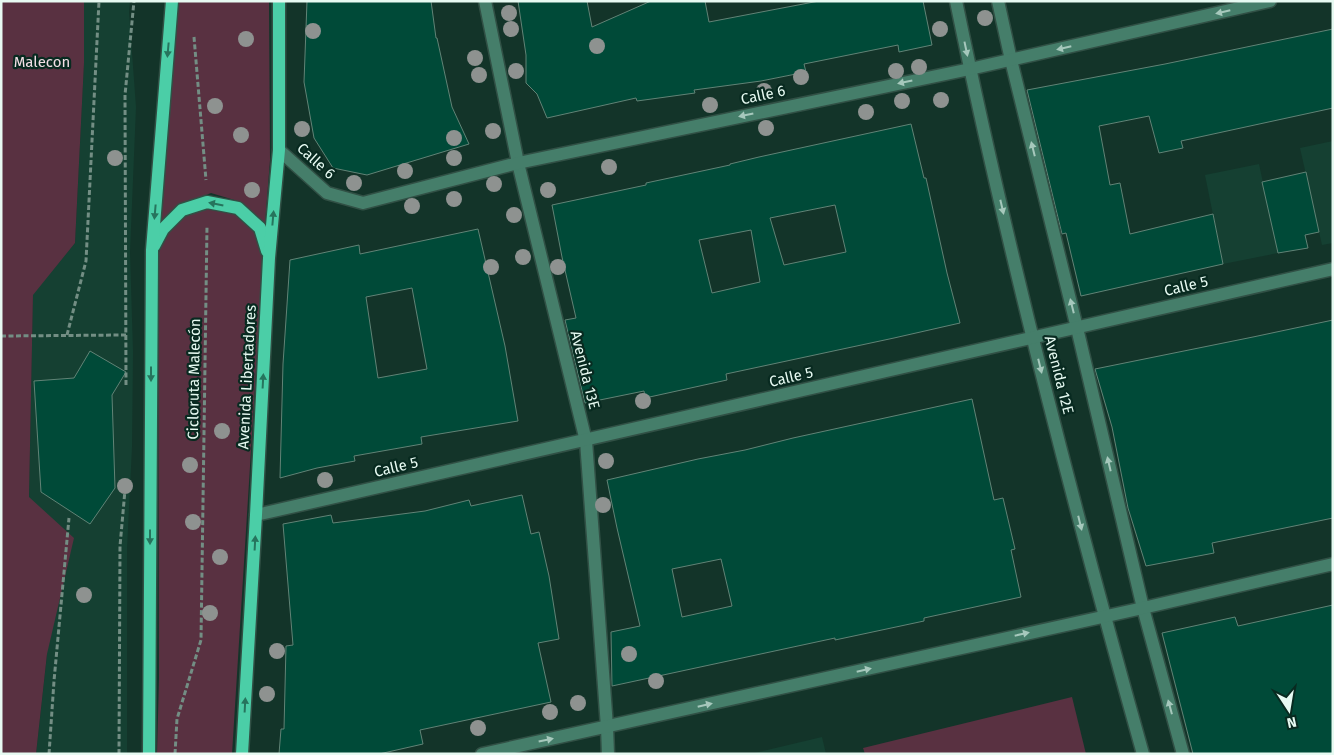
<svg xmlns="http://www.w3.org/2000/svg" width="1334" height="755" viewBox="0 0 1334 755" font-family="'Fira Sans',sans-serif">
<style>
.built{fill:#154032}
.green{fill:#593141}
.building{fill:#004a38;stroke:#618376;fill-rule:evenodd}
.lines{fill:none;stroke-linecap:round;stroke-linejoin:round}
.minor-casing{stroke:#315045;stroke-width:15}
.primary-casing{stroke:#315045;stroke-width:15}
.path{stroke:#738e84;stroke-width:3;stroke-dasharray:5 2.5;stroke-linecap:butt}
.minor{stroke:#457e6a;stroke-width:12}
.primary{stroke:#4bcea7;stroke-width:12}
.tree{fill:#8e9290}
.oneway{fill:#a6c8bc}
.oneway2{fill:#26745d}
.labels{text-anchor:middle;stroke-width:4.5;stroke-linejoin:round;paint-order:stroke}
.park-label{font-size:15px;fill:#f3dee5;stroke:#082a20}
.street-label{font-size:15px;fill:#e7faf2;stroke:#082a20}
</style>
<rect width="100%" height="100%" fill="#133429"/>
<g class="built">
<polygon points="84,1 130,1 129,12 136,107 130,252 133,352 132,447 127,549 127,754 36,754 47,655 29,497 33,294 75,243 84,63"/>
<polygon points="1333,141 1333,243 1322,245 1300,148"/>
<polygon points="1259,164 1278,253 1223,264 1205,175"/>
<polygon points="822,737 826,754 750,754"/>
</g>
<g class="green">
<polygon points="1,1 84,1 84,63 75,243 33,295 29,497 74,538 47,654 36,754 1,754"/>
<polygon points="179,1 269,1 270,160 265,225 241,202 211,193 175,207 159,225"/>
<polygon points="205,206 236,211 257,232 263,259 232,754 157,754 159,678 158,255 167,230 183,213"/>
<polygon points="1072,697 1086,754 865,754 863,748"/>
</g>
<g class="building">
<polygon points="307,1 431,1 436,38 437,38 452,107 469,144 367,175 333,168 314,138 304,82"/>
<polygon points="518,1 587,1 592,27 651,1 705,1 709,22 819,1 923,1 932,45 899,52 898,45 804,64 806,72 761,81 694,90 695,93 637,101 636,98 547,118 537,94 526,83 526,55"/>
<polygon points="1333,29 1333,108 1181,141 1183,148 1159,153 1149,116 1099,126 1110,185 1120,183 1130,234 1213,214 1223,264 1081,296 1066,233 1062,234 1027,90 1165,64"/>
<path d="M911,124L924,178H926L947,273L960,323L894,338L726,374L727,380L645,398L644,391L585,403L565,320L576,318L562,257L552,205L646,185V183L730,165V164L759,157ZM835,205L846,252L784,265L770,218ZM751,230L760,282L712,293L699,240Z"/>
<polygon points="1306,172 1319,232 1305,235 1308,248 1278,253 1262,182"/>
<path d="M478,229L505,346L518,421L421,437L422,444L354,456L355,461L317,468L280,478L283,364L290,260L359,245L360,254ZM412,288L427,369L378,378L366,297Z"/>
<polygon points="1333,320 1333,518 1212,543 1214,553 1146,566 1128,508 1112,427 1095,369 1253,337"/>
<polygon points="90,351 126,372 112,395 115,488 90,524 41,492 34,381 74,378"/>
<path d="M972,399L994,500L1003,498L1015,549L1011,550L1021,597L924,618V621L835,640V638L612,686L611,632L640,626L617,528L607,480L698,459L745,450L793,438ZM721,559L732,606L682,617L672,569Z"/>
<polygon points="522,495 531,534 539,532 549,576 559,639 538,643 551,702 420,730 423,744 379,754 279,754 281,729 284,729 286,646 293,645 283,524 331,515 333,523 425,511 469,500 471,506"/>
<polygon points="1333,605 1333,754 1193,754 1162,633 1235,617 1238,626"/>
</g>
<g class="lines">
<g class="minor-casing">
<g id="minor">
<polyline points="485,1 518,163 586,441 607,727 608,754"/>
<path d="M956,1C1008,254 1073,505 1143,754"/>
<polyline points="998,1 1011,60 1077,328 1143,608 1183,754"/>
<polyline points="279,150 327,193 363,203 518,163 970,69 1270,1"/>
<polyline points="256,515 1333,269"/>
<polyline points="482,754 1143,608 1333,564"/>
</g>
</g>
<g class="primary-casing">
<g id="primary">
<polyline points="154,246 163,229 182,210 207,202 238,208 260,228 267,251"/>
<polyline points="149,754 152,250 172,1"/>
<polyline points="242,754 256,515 269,258 279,150 279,1"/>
</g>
</g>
<g class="path">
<polyline points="194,37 206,180"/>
<polyline points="67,335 86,261 99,1"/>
<polyline points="1,336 126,335"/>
<polyline points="126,385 125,95 134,1"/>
<polyline points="49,754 54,681 69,518"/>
<polyline points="119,754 120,546 126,479"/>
<polyline points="175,754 177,719 201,640 207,226"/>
</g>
<use href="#minor" class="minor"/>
<use href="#primary" class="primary"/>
</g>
<g class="tree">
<circle cx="509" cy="13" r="8"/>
<circle cx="985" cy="18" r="8"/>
<circle cx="511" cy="29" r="8"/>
<circle cx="940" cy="29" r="8"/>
<circle cx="313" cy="31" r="8"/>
<circle cx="246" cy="39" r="8"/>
<circle cx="597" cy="46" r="8"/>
<circle cx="475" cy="58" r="8"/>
<circle cx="919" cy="67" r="8"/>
<circle cx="516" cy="71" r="8"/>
<circle cx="896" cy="71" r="8"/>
<circle cx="479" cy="75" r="8"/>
<circle cx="801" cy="77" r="8"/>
<circle cx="764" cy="91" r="8"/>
<circle cx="941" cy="100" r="8"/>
<circle cx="902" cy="101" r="8"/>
<circle cx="710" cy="105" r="8"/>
<circle cx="215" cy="106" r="8"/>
<circle cx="866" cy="112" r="8"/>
<circle cx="766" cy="128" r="8"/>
<circle cx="302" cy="129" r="8"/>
<circle cx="493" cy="131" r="8"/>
<circle cx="241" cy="135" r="8"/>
<circle cx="454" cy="138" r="8"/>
<circle cx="115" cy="158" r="8"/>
<circle cx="454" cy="158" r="8"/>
<circle cx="609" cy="167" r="8"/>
<circle cx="405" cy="171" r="8"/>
<circle cx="354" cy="183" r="8"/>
<circle cx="494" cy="184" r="8"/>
<circle cx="252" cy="190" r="8"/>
<circle cx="548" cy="190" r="8"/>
<circle cx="454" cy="199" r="8"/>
<circle cx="412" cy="206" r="8"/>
<circle cx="514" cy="215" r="8"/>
<circle cx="523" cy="257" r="8"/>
<circle cx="491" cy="267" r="8"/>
<circle cx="558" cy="267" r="8"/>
<circle cx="643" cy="401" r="8"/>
<circle cx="222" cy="431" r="8"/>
<circle cx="606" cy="461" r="8"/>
<circle cx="190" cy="465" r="8"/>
<circle cx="325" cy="480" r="8"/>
<circle cx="125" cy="486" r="8"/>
<circle cx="603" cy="505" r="8"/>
<circle cx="193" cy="522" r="8"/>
<circle cx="220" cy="557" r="8"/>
<circle cx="84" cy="595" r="8"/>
<circle cx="210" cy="613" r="8"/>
<circle cx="277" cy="651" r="8"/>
<circle cx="629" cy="654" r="8"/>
<circle cx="656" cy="681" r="8"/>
<circle cx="267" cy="694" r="8"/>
<circle cx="578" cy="703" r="8"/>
<circle cx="550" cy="712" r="8"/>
<circle cx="478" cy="728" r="8"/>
</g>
<defs><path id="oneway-solid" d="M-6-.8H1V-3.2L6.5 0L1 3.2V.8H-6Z" transform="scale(1.25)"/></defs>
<g class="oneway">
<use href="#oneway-solid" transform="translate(1223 12) rotate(167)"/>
<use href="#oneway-solid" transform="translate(1064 48) rotate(167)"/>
<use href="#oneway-solid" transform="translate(966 49) rotate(78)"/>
<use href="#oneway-solid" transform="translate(905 82) rotate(168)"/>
<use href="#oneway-solid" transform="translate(746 115) rotate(168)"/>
<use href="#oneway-solid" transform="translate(1033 149) rotate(-104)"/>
<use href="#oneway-solid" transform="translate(1002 207) rotate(77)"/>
<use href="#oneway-solid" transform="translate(1072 306) rotate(-104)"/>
<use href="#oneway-solid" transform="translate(1040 366) rotate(76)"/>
<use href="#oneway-solid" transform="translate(1109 464) rotate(-103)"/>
<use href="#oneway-solid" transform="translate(1080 523) rotate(76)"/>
<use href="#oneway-solid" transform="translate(1022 634) rotate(-13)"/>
<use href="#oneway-solid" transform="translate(864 670) rotate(-13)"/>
<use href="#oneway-solid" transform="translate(705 705) rotate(-13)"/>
<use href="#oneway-solid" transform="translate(1170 707) rotate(-105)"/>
<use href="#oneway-solid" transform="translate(546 740) rotate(-12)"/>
</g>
<g class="oneway2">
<use href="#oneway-solid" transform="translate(168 50) rotate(95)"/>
<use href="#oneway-solid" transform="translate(216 204) rotate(-169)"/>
<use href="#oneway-solid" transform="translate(155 212) rotate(95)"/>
<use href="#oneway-solid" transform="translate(273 218) rotate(-85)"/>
<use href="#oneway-solid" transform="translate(151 374) rotate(90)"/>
<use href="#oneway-solid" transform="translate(263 381) rotate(-87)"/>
<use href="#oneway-solid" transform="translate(150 537) rotate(90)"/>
<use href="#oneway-solid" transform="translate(255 543) rotate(-87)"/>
<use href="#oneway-solid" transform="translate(245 705) rotate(-87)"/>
</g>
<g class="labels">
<g class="park-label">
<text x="42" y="67">Malecon</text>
</g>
<g class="street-label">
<text transform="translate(763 95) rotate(-12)" y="5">Calle 6</text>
<text transform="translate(316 161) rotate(42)" y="5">Calle 6</text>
<text transform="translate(1186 286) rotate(-13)" y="5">Calle 5</text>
<text transform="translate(585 370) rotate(76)" y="5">Avenida 13E</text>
<text transform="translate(1059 375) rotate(76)" y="5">Avenida 12E</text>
<text transform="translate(247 377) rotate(-87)" y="5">Avenida Libertadores</text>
<text transform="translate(791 377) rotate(-13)" y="5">Calle 5</text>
<text transform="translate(194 379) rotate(-89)" y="5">Cicloruta Malecón</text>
<text transform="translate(396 467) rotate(-13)" y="5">Calle 5</text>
</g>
</g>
<rect width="1334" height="755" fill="none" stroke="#e7faf2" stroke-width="5"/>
<g transform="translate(1289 710) rotate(168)" stroke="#082a20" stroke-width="4" paint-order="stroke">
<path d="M0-4L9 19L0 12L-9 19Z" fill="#e7faf2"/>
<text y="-8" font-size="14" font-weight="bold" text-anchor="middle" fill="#e7faf2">N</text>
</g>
</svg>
